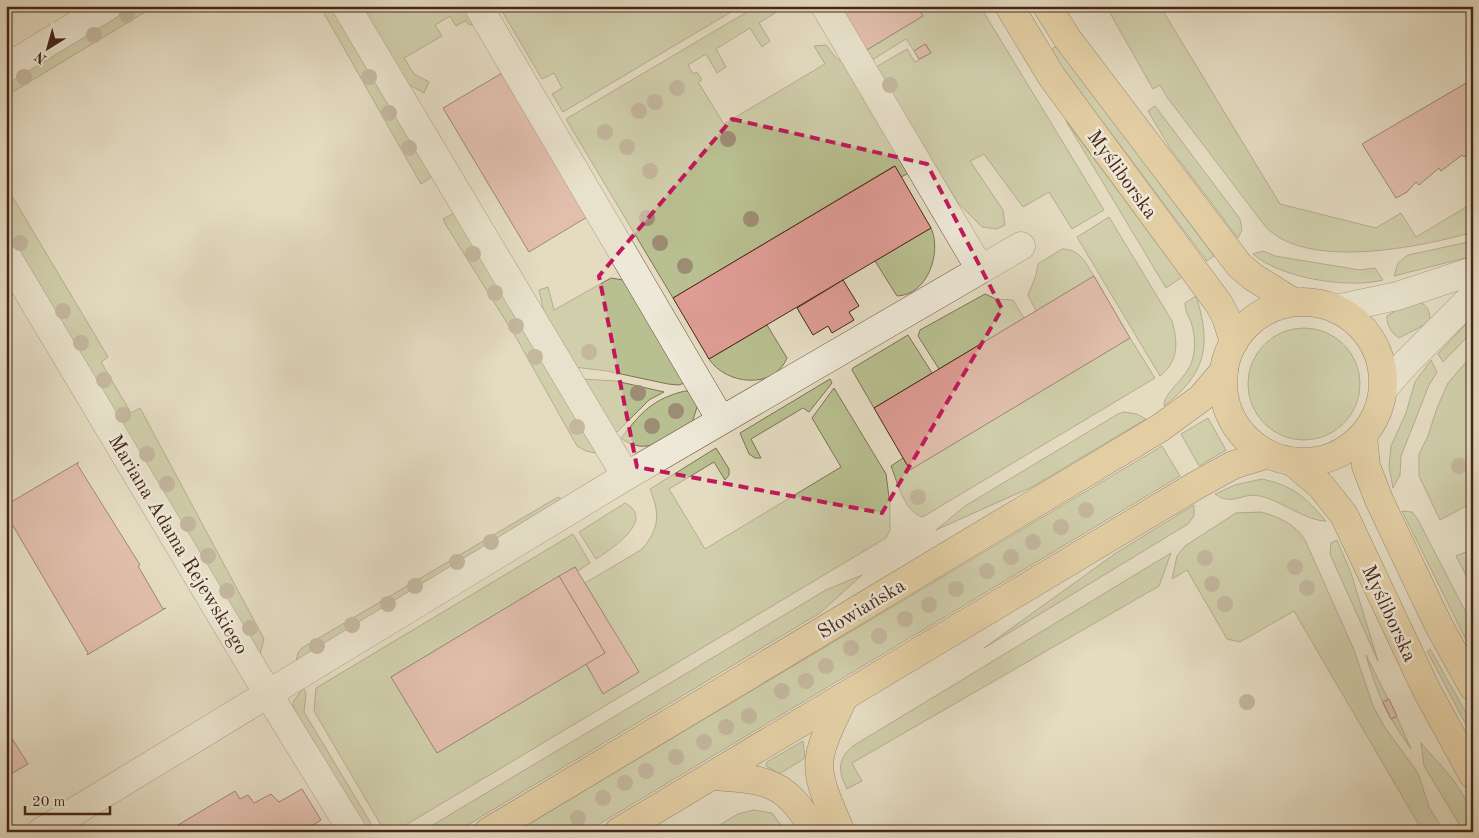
<svg xmlns="http://www.w3.org/2000/svg" width="1479" height="838" viewBox="0 0 1479 838" font-family="'Old Standard TT',serif">
<style>
.green{fill:#b8bf90;stroke:#807254}
.building{fill:#df9d95;stroke:#472617}
.lines{fill:none;stroke-linecap:round;stroke-linejoin:round}
.minor-casing{stroke:#6e5342;stroke-width:29}
.major-casing{stroke:#472617;stroke-width:29}
.minor{stroke:#ede8d7;stroke-width:28}
.major{stroke:#e2be80;stroke-width:28}
.tree{fill:#9d8c74}
.marked{fill:none;stroke:#c2185b;stroke-width:4;stroke-dasharray:10 6;stroke-linejoin:round}
.labels{text-anchor:middle;stroke-width:5;stroke-linejoin:round;paint-order:stroke}
.street-label{font-size:20px;fill:#472617;stroke:#ede8d7}
</style>
<rect width="100%" height="100%" fill="#e4dbc1"/>
<filter id="stains"><feTurbulence type="fractalNoise" baseFrequency=".004" numOctaves="4"/><feColorMatrix values="0 0 0 0 .2 0 0 0 0 .09 0 0 0 0 .02 0 0 0 .5 -.17"/></filter>
<radialGradient id="worn" r=".72"><stop offset=".6" stop-color="#630" stop-opacity="0"/><stop offset="1" stop-color="#630" stop-opacity=".3"/></radialGradient>
<g class="green">
<polygon points="130,6 155,6 6,96 6,80"/>
<polygon points="320,6 333,6 433,173 429,179 421,184"/>
<polygon points="360,6 471,6 474,24 470,25 465,21 456,26 450,16 435,25 442,36 404,58 414,74 429,82 424,93 404,82"/>
<polygon points="499,6 741,6 563,112 552,94 562,88 554,73 542,79"/>
<polygon points="757,6 786,6 759,23 770,41 762,47 750,28 716,49 726,67 717,73 706,54 688,65 693,74 697,72 702,80 698,82 724,124 825,64 814,46 826,45 836,58 845,63 911,172 901,177 894,166 673,298 566,119"/>
<polygon points="917,6 980,6 1104,210 1072,229 1049,192 1023,207 984,154 970,161 1003,210 1005,225 997,229 982,227 958,203 876,67 907,49 915,62 931,53 926,44 914,51 906,39 872,60 865,51 923,16"/>
<path d="M1106,6H1160L1280,204L1376,228L1401,213L1416,237L1473,203V232C1422,247 1305,271 1265,226L1167,97L1160,85L1153,89Z"/>
<polygon points="1054,47 1058,48 1214,256 1207,261 1051,53"/>
<polygon points="1155,106 1240,219 1242,230 1238,238 1170,148 1148,111"/>
<polygon points="1066,121 1182,277 1166,288"/>
<polygon points="6,186 108,357 101,362 131,413 140,408 264,639 260,654 247,641 6,235"/>
<polygon points="456,212 592,442 595,453 586,451 577,446 517,339 446,225 443,219"/>
<path d="M1109,217L1172,321C1178,342 1179,361 1160,376L1077,237Z"/>
<path d="M931,228C942,252 928,295 897,296L875,261Z"/>
<polygon points="1473,241 1473,256 1394,276 1398,263 1408,255"/>
<path d="M1062,249C1080,249 1085,262 1094,276L1036,311L1028,295L1036,275L1038,264Z"/>
<path d="M1263,251L1275,256L1360,270L1375,268L1383,280C1348,289 1280,278 1253,254Z"/>
<polygon points="611,278 636,282 693,381 678,385 668,384 607,371 574,367 545,317 539,290 548,287 554,310"/>
<polygon points="985,294 996,299 1013,300 1024,318 939,369 918,336 920,330"/>
<path d="M1196,296C1212,345 1206,374 1164,406C1163,393 1187,378 1192,361C1196,348 1195,334 1191,322C1188,316 1185,310 1185,303Z"/>
<path d="M1411,301C1423,301 1430,307 1430,319L1426,324L1399,338C1392,334 1386,324 1387,316Z"/>
<polygon points="1473,316 1473,331 1443,362 1438,354"/>
<path d="M767,325L787,358C774,390 726,385 709,359Z"/>
<circle cx="1304" cy="384" r="56"/>
<polygon points="908,335 932,373 874,408 852,370 853,368"/>
<path d="M1130,338L1155,378L926,515L922,517C903,510 898,483 891,466L903,458L911,469Z"/>
<polygon points="1473,354 1473,463 1464,468 1473,484 1473,519 1466,506 1440,520 1419,476 1419,454 1428,436 1437,408 1448,383"/>
<polygon points="1431,360 1437,372 1429,385 1401,456 1400,475 1393,488 1389,467 1391,446 1406,413 1415,382"/>
<polygon points="581,379 616,381 664,392 649,400 615,434"/>
<polygon points="830,379 832,383 809,412 803,408 751,439 761,458 755,458 749,454 740,433"/>
<path d="M834,388L886,474L890,505V530L886,538L394,832H385L314,711L316,688L573,534L590,563L578,571L575,567L391,677L437,753L586,664L603,693L638,672L585,583L641,550C660,529 660,514 650,489L716,448L729,469V475L725,480L714,462L669,489L705,549L841,467L812,418Z"/>
<path d="M685,391L697,393L698,404L692,423C669,437 647,458 621,438C641,413 652,399 685,391Z"/>
<polygon points="1124,412 1137,414 1146,419 1032,487 936,530 965,506 1118,414"/>
<polygon points="1208,418 1226,450 1199,466 1181,434"/>
<polygon points="1162,446 1180,476 586,832 515,832"/>
<path d="M1262,479C1294,486 1305,497 1326,521C1306,521 1282,501 1260,496C1241,492 1233,507 1215,494L1235,485Z"/>
<polygon points="558,497 569,504 296,662 298,653 302,648"/>
<path d="M625,503C657,520 610,550 596,559L579,532Z"/>
<polygon points="1194,505 1194,516 1188,524 984,648 1116,553"/>
<polygon points="1402,511 1412,512 1417,518 1473,626 1473,654"/>
<path d="M1261,512C1279,517 1295,524 1305,540L1354,650L1373,706L1384,726L1418,773L1429,807L1444,832H1423L1294,611L1240,642L1227,639L1187,570L1172,579L1177,556L1185,546L1236,513Z"/>
<polygon points="1337,540 1351,573 1378,661 1330,554 1331,543"/>
<polygon points="1473,549 1473,589 1456,556"/>
<path d="M1171,553L1159,586L852,763L862,781L847,789C838,771 837,760 853,746Z"/>
<polygon points="862,575 820,613 456,832 421,832 826,590"/>
<polygon points="1430,649 1473,725 1473,738 1427,651"/>
<path d="M1366,655L1388,699L1383,703L1391,719L1397,717L1411,749C1387,715 1377,694 1366,655Z"/>
<polygon points="303,688 306,693 304,712 376,832 367,832 294,711 293,702"/>
<polygon points="803,741 805,758 779,774 766,766 767,762"/>
<path d="M1421,743C1443,769 1473,794 1473,832H1464L1424,766Z"/>
<polygon points="754,810 772,813 786,832 708,832 738,814"/>
</g>
<g class="building">
<polygon points="838,6 917,6 923,16 865,51"/>
<polygon points="925,44 931,53 919,59 914,51"/>
<polygon points="502,73 587,217 529,252 443,108"/>
<polygon points="1473,79 1473,152 1464,157 1462,155 1441,171 1439,168 1419,185 1416,182 1407,192 1396,198 1362,144"/>
<polygon points="895,166 931,228 709,359 673,298"/>
<polygon points="1094,276 1130,338 910,470 874,408"/>
<polygon points="843,280 859,306 849,312 854,320 832,333 828,326 813,335 797,308"/>
<polygon points="79,462 77,464 140,565 138,566 163,609 166,608 87,655 88,653 6,514 6,505"/>
<polygon points="575,567 639,672 603,694 586,664 605,653 559,576"/>
<polygon points="559,576 605,653 437,753 391,677"/>
<polygon points="1389,699 1397,716 1391,719 1383,702"/>
<polygon points="6,729 28,764 6,777"/>
<polygon points="302,789 321,820 302,832 182,832 178,825 235,791 240,799 248,795 254,803 271,794 279,802"/>
</g>
<g class="lines">
<g class="minor-casing">
<g id="minor">
<polyline points="346,6 626,476"/>
<polyline points="478,6 721,420"/>
<polyline points="825,6 980,269"/>
<polyline points="6,68 108,6"/>
<polyline points="6,255 267,692 353,832"/>
<polyline points="1336,309 1397,296 1473,271"/>
<polyline points="1384,388 1405,364 1473,296"/>
<polyline points="41,832 626,476 1021,246"/>
</g>
</g>
<g class="major-casing">
<g id="major">
<polyline points="1009,6 1052,77 1219,304 1226,317 1234,342"/>
<polyline points="1047,6 1067,38 1239,265 1253,277 1293,302"/>
<circle cx="1303" cy="382" r="80"/>
<polyline points="1363,436 1366,466 1379,500 1439,626 1473,687"/>
<polyline points="1293,462 1321,486 1344,515 1427,691 1473,775"/>
<path d="M712,776C768,780 785,780 815,832"/>
<polyline points="488,832 1160,428 1201,398 1224,371"/>
<polyline points="618,832 1195,486 1233,465 1268,454"/>
<path d="M841,832C811,764 812,763 844,697"/>
</g>
</g>
<use href="#minor" class="minor"/>
<use href="#major" class="major"/>
</g>
<g class="tree">
<circle cx="127" cy="15" r="8"/>
<circle cx="94" cy="35" r="8"/>
<circle cx="24" cy="77" r="8"/>
<circle cx="369" cy="77" r="8"/>
<circle cx="890" cy="85" r="8"/>
<circle cx="677" cy="88" r="8"/>
<circle cx="655" cy="102" r="8"/>
<circle cx="639" cy="111" r="8"/>
<circle cx="389" cy="113" r="8"/>
<circle cx="605" cy="132" r="8"/>
<circle cx="728" cy="139" r="8"/>
<circle cx="627" cy="147" r="8"/>
<circle cx="409" cy="148" r="8"/>
<circle cx="650" cy="171" r="8"/>
<circle cx="647" cy="218" r="8"/>
<circle cx="751" cy="219" r="8"/>
<circle cx="20" cy="243" r="8"/>
<circle cx="660" cy="243" r="8"/>
<circle cx="473" cy="254" r="8"/>
<circle cx="685" cy="266" r="8"/>
<circle cx="495" cy="293" r="8"/>
<circle cx="63" cy="311" r="8"/>
<circle cx="516" cy="326" r="8"/>
<circle cx="81" cy="343" r="8"/>
<circle cx="589" cy="352" r="8"/>
<circle cx="535" cy="357" r="8"/>
<circle cx="104" cy="380" r="8"/>
<circle cx="638" cy="393" r="8"/>
<circle cx="676" cy="411" r="8"/>
<circle cx="123" cy="415" r="8"/>
<circle cx="652" cy="426" r="8"/>
<circle cx="577" cy="427" r="8"/>
<circle cx="147" cy="454" r="8"/>
<circle cx="1459" cy="466" r="8"/>
<circle cx="167" cy="484" r="8"/>
<circle cx="918" cy="497" r="8"/>
<circle cx="1086" cy="510" r="8"/>
<circle cx="188" cy="524" r="8"/>
<circle cx="1061" cy="527" r="8"/>
<circle cx="491" cy="542" r="8"/>
<circle cx="1033" cy="542" r="8"/>
<circle cx="208" cy="556" r="8"/>
<circle cx="1011" cy="557" r="8"/>
<circle cx="1205" cy="558" r="8"/>
<circle cx="457" cy="562" r="8"/>
<circle cx="1295" cy="567" r="8"/>
<circle cx="987" cy="571" r="8"/>
<circle cx="1212" cy="584" r="8"/>
<circle cx="415" cy="586" r="8"/>
<circle cx="1307" cy="588" r="8"/>
<circle cx="956" cy="589" r="8"/>
<circle cx="227" cy="591" r="8"/>
<circle cx="388" cy="604" r="8"/>
<circle cx="1225" cy="604" r="8"/>
<circle cx="929" cy="605" r="8"/>
<circle cx="905" cy="619" r="8"/>
<circle cx="352" cy="625" r="8"/>
<circle cx="250" cy="628" r="8"/>
<circle cx="879" cy="636" r="8"/>
<circle cx="317" cy="646" r="8"/>
<circle cx="851" cy="648" r="8"/>
<circle cx="826" cy="666" r="8"/>
<circle cx="806" cy="681" r="8"/>
<circle cx="782" cy="691" r="8"/>
<circle cx="1247" cy="702" r="8"/>
<circle cx="749" cy="716" r="8"/>
<circle cx="726" cy="727" r="8"/>
<circle cx="704" cy="742" r="8"/>
<circle cx="676" cy="757" r="8"/>
<circle cx="646" cy="771" r="8"/>
<circle cx="625" cy="783" r="8"/>
<circle cx="603" cy="798" r="8"/>
<circle cx="578" cy="818" r="8"/>
</g>
<path d="M0 0H1479V838H0ZM732,119L927,164L1002,309L882,513L637,467L599,276Z" fill="#e4dbc1" fill-opacity=".55" fill-rule="evenodd"/>
<path class="marked" d="M732,119L927,164L1002,309L882,513L637,467L599,276Z"/>
<g class="labels">
<g class="street-label">
<text transform="translate(1123 174) rotate(54)" y="7">Myśliborska</text>
<text transform="translate(179 544) rotate(59)" y="7">Mariana Adama Rejewskiego</text>
<text transform="translate(861 608) rotate(-31)" y="7">Słowiańska</text>
<text transform="translate(1390 613) rotate(65)" y="7">Myśliborska</text>
</g>
</g>
<rect width="1479" height="838" fill="none" stroke="#e4dbc1" stroke-width="25"/>
<rect x="8" y="8" width="1464" height="823" fill="none" stroke="#472617" stroke-width="2.5"/>
<rect x="12" y="12" width="1454" height="813" fill="none" stroke="#472617"/>
<g transform="translate(48 48) rotate(217)" stroke="#ede8d7" stroke-width="4" paint-order="stroke">
<path d="M0-4L9 19L0 12L-9 19Z" fill="#472617"/>
<text y="-8" font-size="14" font-weight="bold" text-anchor="middle" fill="#472617">N</text>
</g>
<path d="M25 806v8h85v-8" fill="none" stroke="#472617" stroke-width="2.5"/>
<text x="32" y="806" font-size="15" fill="#472617" stroke="#ede8d7" stroke-width="4" paint-order="stroke">20 m</text>
<rect width="100%" height="100%" filter="url(#stains)"/>
<rect width="100%" height="100%" fill="url(#worn)"/>
</svg>
